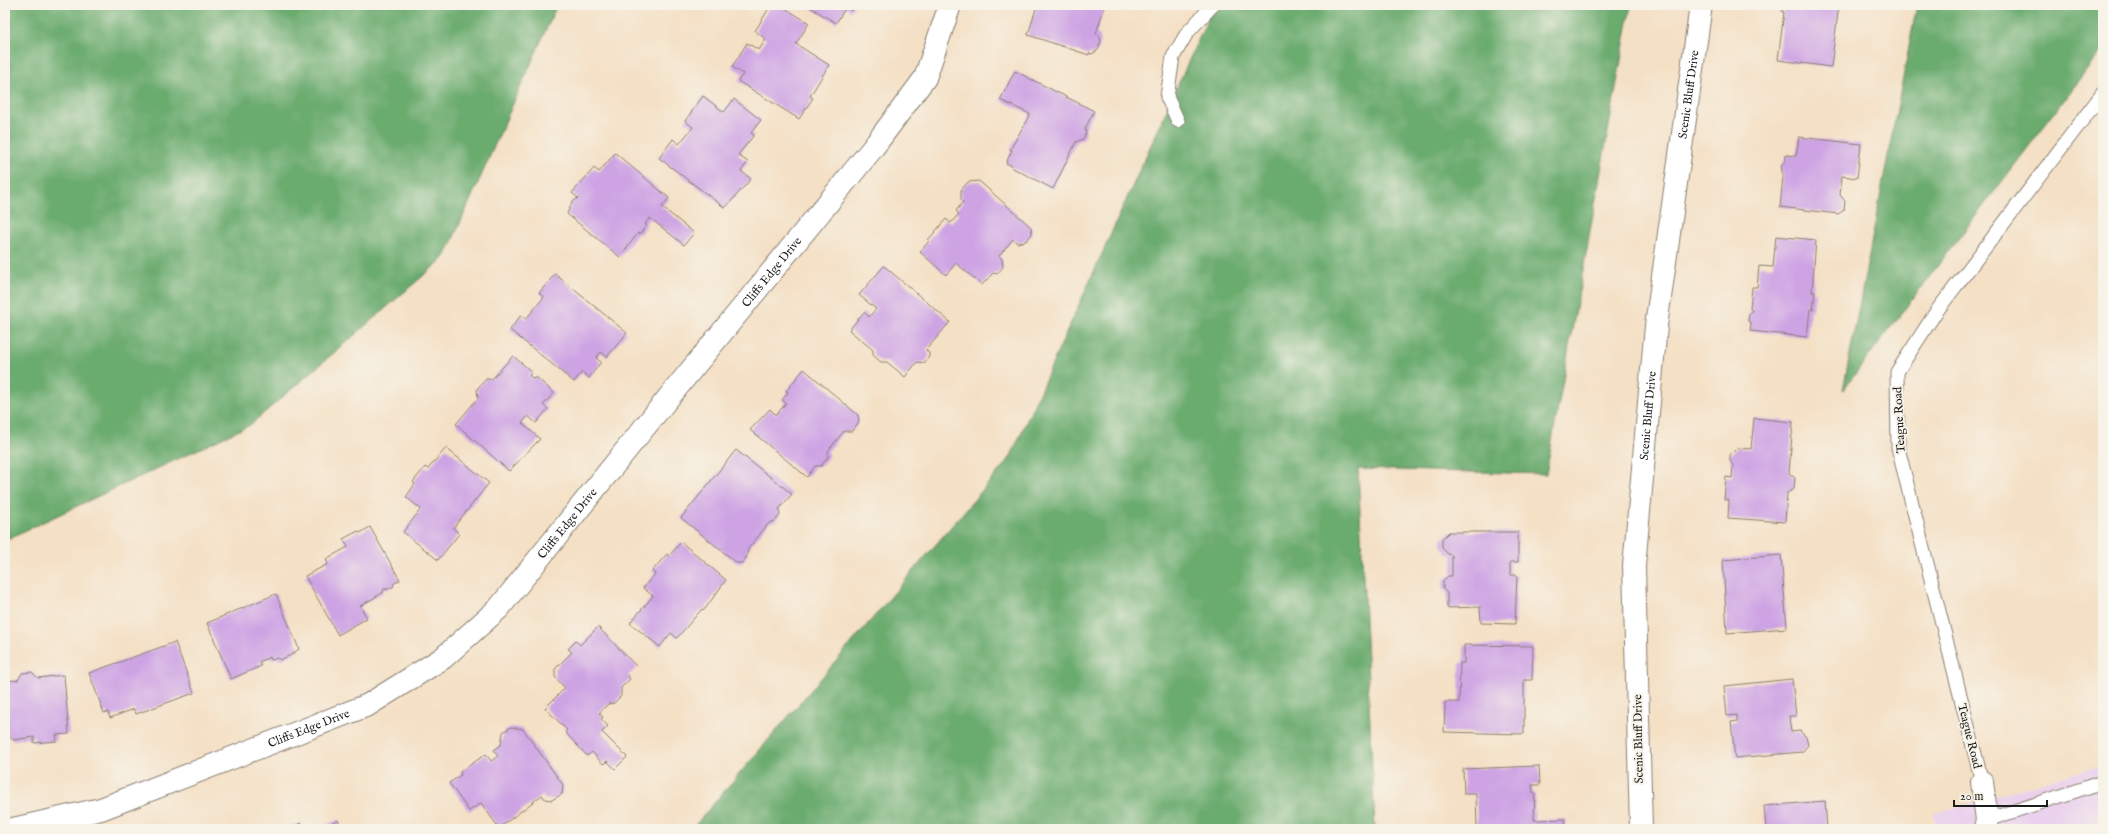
<svg xmlns="http://www.w3.org/2000/svg" width="2108" height="834" viewBox="0 0 2108 834" font-family="'IM FELL English',serif">
<rect width="100%" height="100%" fill="#f7f3e8"/>
<filter id="ink" filterUnits="userSpaceOnUse"><feTurbulence type="fractalNoise" baseFrequency=".025" numOctaves="2"/><feDisplacementMap in="SourceGraphic" scale="8" xChannelSelector="R" yChannelSelector="G"/><feConvolveMatrix kernelMatrix="1 2 1 2 8 2 1 2 1" color-interpolation-filters="sRGB"/></filter>
<filter id="wash" filterUnits="userSpaceOnUse"><feTurbulence type="fractalNoise" baseFrequency=".012" numOctaves="4" result="noise"/><feDisplacementMap in="SourceGraphic" scale="16" xChannelSelector="R" yChannelSelector="G"/><feGaussianBlur stdDeviation="0.9" result="paint"/><feColorMatrix in="noise" values="0 0 0 0 0 0 0 0 0 0 0 0 0 0 0 0 0 1.4 0 .05"/><feComposite in="paint" operator="in"/></filter>
<g filter="url(#wash)">
<rect width="100%" height="100%" fill="#f4e0c5"/>
<polygon fill="#ead1ed" points="2103,765 2103,829 1937,829 1933,814"/>
<g fill="#6aab6e" stroke="#436445">
<polygon points="5,5 557,5 445,257 250,425 5,540"/>
<polygon points="1214,5 1631,5 1546,474 1358,469 1375,829 692,829 1010,458"/>
<polygon points="1917,5 2103,5 2103,49 1843,390"/>
</g>
<g id="blocks">
<g fill="#cda3e4">
<polygon points="771,5 780,5 809,23 796,44 829,65 810,96 813,98 799,119 738,81 743,74 732,67 747,43 759,50 766,39 755,31"/>
<polygon points="806,5 855,5 851,11 846,7 836,23"/>
<polygon points="1037,5 1105,5 1096,34 1099,35 1101,41 1098,50 1092,54 1089,53 1089,55 1028,35"/>
<polygon points="1783,5 1839,5 1831,67 1778,60 1784,12 1782,12"/>
<polygon points="1015,71 1094,111 1085,129 1086,133 1083,139 1076,142 1053,189 1011,167 1012,166 1006,163 1012,150 1010,150 1030,114 1000,100"/>
<polygon points="703,96 724,112 734,99 761,120 751,133 754,135 738,155 748,162 741,171 751,179 725,208 659,158 673,139 679,144 693,127 685,121"/>
<polygon points="1799,137 1861,144 1857,178 1842,176 1840,195 1845,201 1844,210 1838,214 1780,207 1783,177 1781,165 1785,161 1786,155 1796,156"/>
<polygon points="615,153 669,198 662,207 694,233 684,245 650,218 645,224 647,225 640,234 638,233 620,257 567,214 572,202 578,198 572,193 594,168 599,172"/>
<polygon points="979,181 1031,227 1032,234 1026,241 1017,243 1013,239 999,256 1002,259 1003,267 997,274 993,273 982,285 956,263 946,275 920,252 929,241 928,240 946,219 951,223 959,214 956,211 963,202 961,200 961,190 968,182"/>
<polygon points="1776,236 1816,240 1812,292 1815,292 1813,310 1810,309 1807,337 1750,331 1751,323 1748,321 1749,313 1753,311 1750,309 1752,287 1757,287 1759,266 1773,267"/>
<polygon points="884,266 950,322 926,350 929,353 929,357 924,363 917,362 905,377 887,362 881,362 873,355 873,350 849,330 864,312 869,317 876,309 859,295"/>
<polygon points="555,274 627,333 607,357 601,352 596,358 601,362 589,378 582,372 574,382 510,330 521,315 526,319 544,297 539,293"/>
<polygon points="513,356 532,372 529,375 534,379 536,377 554,393 543,405 548,409 536,423 528,416 522,423 540,439 509,471 456,424 478,398 477,389 486,379 492,379"/>
<polygon points="804,369 858,415 859,422 852,431 844,431 828,451 828,457 821,466 815,466 807,477 750,430 770,409 776,415 786,403 782,400 788,392 786,391"/>
<polygon points="1754,418 1793,422 1789,473 1795,478 1794,489 1787,493 1785,522 1728,518 1729,500 1724,500 1726,477 1732,478 1733,465 1730,461 1730,455 1737,448 1751,449"/>
<polygon points="446,448 489,483 453,528 459,534 438,560 403,532 421,509 406,497 415,484 413,482 425,467 428,469"/>
<polygon points="736,450 792,494 779,509 780,515 775,521 769,523 748,549 747,556 742,563 737,563 681,518"/>
<polygon points="370,527 400,580 393,584 394,586 386,590 385,588 383,590 384,592 360,606 367,618 338,635 305,576 328,564 326,559 348,547 343,539 358,531 360,533"/>
<polygon points="1449,532 1518,532 1518,562 1510,562 1510,575 1517,575 1515,624 1481,623 1480,607 1447,608 1447,593 1443,589 1443,581 1448,576 1452,576 1452,555 1448,554 1442,548 1442,539"/>
<polygon points="681,542 726,580 705,609 701,610 677,638 671,633 660,647 630,623 653,596 643,588 655,574 652,571 667,554 669,556"/>
<polygon points="1781,555 1787,628 1727,633 1723,560"/>
<polygon points="276,594 299,649 291,655 280,660 277,658 271,660 270,657 259,662 261,666 231,679 207,623"/>
<polygon points="598,627 637,667 628,676 630,679 621,688 621,696 614,703 608,704 599,713 603,717 601,719 608,726 602,732 627,757 615,769 607,761 604,764 602,763 592,752 587,756 565,732 567,730 545,708 565,688 555,677 555,669 572,652 568,649 576,641 580,645"/>
<polygon points="175,642 194,693 136,714 134,709 110,718 108,712 104,713 89,673"/>
<polygon points="1464,645 1533,646 1532,680 1524,680 1524,734 1444,732 1445,702 1459,702 1460,663 1464,663"/>
<polygon points="32,672 38,678 64,675 69,734 56,735 57,741 34,743 34,737 13,740 8,735 5,735 5,681 18,680 22,673"/>
<polygon points="1792,679 1796,716 1789,716 1791,732 1800,731 1806,737 1808,745 1802,752 1735,758 1731,722 1737,721 1737,715 1727,716 1724,686"/>
<polygon points="511,727 523,729 563,785 562,794 552,800 545,799 542,795 499,828 481,803 469,811 449,783 461,775 460,772 486,754 491,761 498,756 494,750 501,745 503,732"/>
<polygon points="1539,766 1540,785 1532,785 1533,793 1535,793 1534,820 1565,819 1566,829 1477,829 1476,794 1464,794 1463,769"/>
<polygon points="1825,801 1827,829 1766,829 1764,806"/>
<polygon points="338,820 342,829 317,829"/>
<polygon points="301,823 304,829 287,829"/>
</g>
</g>
</g>
<g filter="url(#ink)">
<use href="#blocks" fill-opacity="0" stroke="#887e70" stroke-width="1"/>
<g fill="none" stroke-linecap="round" stroke-linejoin="round">
<g stroke="#887e70" stroke-width="15">
<g id="lane">
<polyline points="1178,121 1167,97 1173,57 1187,33 1213,5"/>
<polyline points="1982,782 1898,448 1897,372 1936,312 2103,93"/>
<polyline points="1987,820 2103,782"/>
</g>
</g>
<g stroke="#887e70" stroke-width="24">
<g id="street">
<polyline points="1982,782 1987,820 1985,829"/>
<path id="s1" d="M 13,829 L 101,809 L 368,705 L 443,658 L 499,608 L 656,413 L 872,149 L 925,78 L 950,5"/>
<path id="s2" d="M 1641,829 L 1634,566 L 1656,326 L 1701,5"/>
</g>
</g>
<use href="#lane" stroke="#fff" stroke-width="13"/>
<use href="#street" stroke="#fff" stroke-width="22"/>
</g>
</g>
<g text-anchor="middle" stroke-width="4" stroke-linejoin="round" paint-order="stroke">
<g font-size="12" fill="#1c1c1c" stroke="#f7f3e8">
<text dy="4" stroke="none"><textPath href="#s2" startOffset="738">Scenic Bluff Drive</textPath></text>
<text dy="4" stroke="none"><textPath href="#s1" startOffset="973">Cliffs Edge Drive</textPath></text>
<text dy="4" stroke="none"><textPath href="#s2" startOffset="414">Scenic Bluff Drive</textPath></text>
<text transform="translate(1899 420) rotate(-93)" y="4">Teague Road</text>
<text dy="4" stroke="none"><textPath href="#s1" startOffset="649">Cliffs Edge Drive</textPath></text>
<text dy="4" stroke="none"><textPath href="#s1" startOffset="313">Cliffs Edge Drive</textPath></text>
<text transform="translate(1970 736) rotate(76)" y="4">Teague Road</text>
<text transform="translate(1638 739) rotate(-91)" y="4">Scenic Bluff Drive</text>
</g>
</g>
<rect width="2108" height="834" fill="none" stroke="#f7f3e8" stroke-width="20"/>
<path d="M1954 800v6h93v-6" fill="none" stroke="#1c1c1c" stroke-width="2"/>
<text x="1960" y="800" font-size="12" fill="#1c1c1c" stroke="#f7f3e8" stroke-width="3" paint-order="stroke">20 m</text>
</svg>
